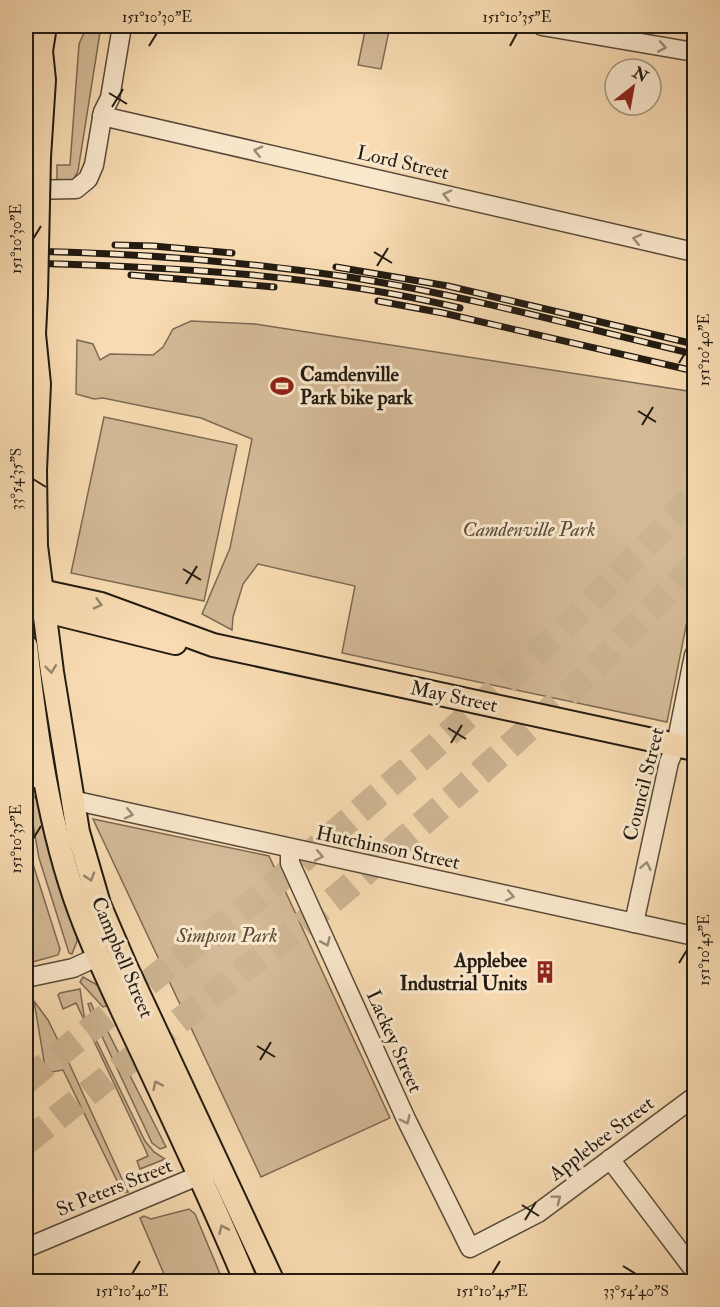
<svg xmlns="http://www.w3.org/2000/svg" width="720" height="1307" viewBox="0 0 720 1307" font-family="'IM FELL Double Pica',serif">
<rect width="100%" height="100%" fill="#f8dbb2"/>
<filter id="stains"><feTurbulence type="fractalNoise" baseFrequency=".00333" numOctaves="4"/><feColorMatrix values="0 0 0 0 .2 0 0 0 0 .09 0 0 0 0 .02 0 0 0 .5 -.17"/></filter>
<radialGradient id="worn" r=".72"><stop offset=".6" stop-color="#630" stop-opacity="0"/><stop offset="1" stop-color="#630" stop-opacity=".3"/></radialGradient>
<g fill="#d4ba97" stroke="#7c6a54" stroke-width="1.5">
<polygon points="87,26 101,26 78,171 73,180 57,183 57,165 70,165 79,44"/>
<polygon points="366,26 390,26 381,69 358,65"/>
<polygon points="191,321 255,324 694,392 694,586 667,722 342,653 355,586 258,564 243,584 233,617 232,630 202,614 230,548 252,439 201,418 103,398 94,399 76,394 77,340 93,344 100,360 110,354 153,355 163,347 173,329"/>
<polygon points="104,417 237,445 204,601 71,573"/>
<polygon points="33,795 38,801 77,932 77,941 72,954 69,953 39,858 28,796"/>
<polygon points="93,819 269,856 390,1118 261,1177"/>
<polygon points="26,822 32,861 60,949 58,955 29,963 26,945"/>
<polygon points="83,977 99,986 109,1005 103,1007 80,982"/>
<polygon points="80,989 84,1015 145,1141 154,1152 165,1159 140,1169 137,1161 148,1156 145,1149 76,1003 63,1009 58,995 60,993"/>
<polygon points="34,1001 48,1020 69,1063 128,1192 123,1193 63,1070 46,1073"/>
<polygon points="91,1003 96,1015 105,1026 166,1147 160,1149 152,1143 91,1013 88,1004"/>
<polygon points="166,1163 169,1168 167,1173 151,1180 145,1176 147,1172"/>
<polygon points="189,1209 195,1214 223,1281 167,1281 140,1218 144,1216 151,1219"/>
</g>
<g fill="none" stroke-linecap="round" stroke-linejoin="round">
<g stroke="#cdb592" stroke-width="26" stroke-dasharray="26 13" stroke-linecap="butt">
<polyline points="26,1081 190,949 264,893 434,747 570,623 647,545 694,494"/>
<polyline points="26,1142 338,896 462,789 586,677 694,565"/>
</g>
<g stroke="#584b39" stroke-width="21">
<g id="minor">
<polyline points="28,26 41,51"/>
<polyline points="542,26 694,52"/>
<polyline points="102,116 694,252"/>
<polyline points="26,190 76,189 88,179 94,165 103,112 110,98 122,26"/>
<polyline points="26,779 45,776"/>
<polyline points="72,800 694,936"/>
<polyline points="290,849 290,863 406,1119 470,1248 538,1213 694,1097"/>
<polyline points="634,923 669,762 676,745 694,655"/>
<polyline points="26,978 73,968 97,957"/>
<polyline points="610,1159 694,1270"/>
<polyline points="26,1248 212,1170"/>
</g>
</g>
<g stroke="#231b11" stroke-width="26">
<g id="major">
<polyline points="39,157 44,80 41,51 45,26"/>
<polyline points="36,294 34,334 39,384 35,470 36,546 52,672 78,832 99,904 126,967 273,1282"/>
<polyline points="27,588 101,604 213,645 694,749"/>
<polyline points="26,606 175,643"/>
<path d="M 26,646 C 36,734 49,828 80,912 C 98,961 121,1007 143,1054 C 178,1129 214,1205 246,1282"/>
</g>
</g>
<use href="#minor" stroke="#fae8cd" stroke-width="18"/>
<use href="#major" stroke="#f8dbb2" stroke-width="22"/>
<g stroke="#231b11" stroke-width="7">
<g id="rail">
<polyline points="115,245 153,246 232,253"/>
<path d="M 26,251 C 134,253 241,261 348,277 C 465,295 579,327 694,354"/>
<path d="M 26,263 C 171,267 318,274 460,308"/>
<polyline points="336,267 448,286 694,344"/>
<polyline points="131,275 274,287"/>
<polyline points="378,301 443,313 694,371"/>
</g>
</g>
<use href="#rail" stroke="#fae8cd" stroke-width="4.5" stroke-dasharray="14" stroke-linecap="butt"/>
<g stroke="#231b11" stroke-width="26" stroke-linecap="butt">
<polyline id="major-bridge" points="36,294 39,157"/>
</g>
<use href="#major-bridge" stroke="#f8dbb2" stroke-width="22"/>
</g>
<defs><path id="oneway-chevron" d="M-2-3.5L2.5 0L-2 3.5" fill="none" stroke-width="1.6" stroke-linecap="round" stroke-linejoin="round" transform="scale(1.5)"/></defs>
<g stroke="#998c78">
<use href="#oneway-chevron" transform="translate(662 47) rotate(10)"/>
<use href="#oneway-chevron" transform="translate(258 151) rotate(-167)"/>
<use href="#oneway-chevron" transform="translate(447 195) rotate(-167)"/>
<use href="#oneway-chevron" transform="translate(637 239) rotate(-167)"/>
<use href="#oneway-chevron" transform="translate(129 814) rotate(13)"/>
<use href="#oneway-chevron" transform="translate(319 856) rotate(12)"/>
<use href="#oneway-chevron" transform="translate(646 866) rotate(-78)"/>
<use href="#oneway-chevron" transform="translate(510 896) rotate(12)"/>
<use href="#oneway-chevron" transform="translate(326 942) rotate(66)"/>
<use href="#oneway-chevron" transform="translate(406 1120) rotate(64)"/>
<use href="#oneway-chevron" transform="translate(557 1199) rotate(-37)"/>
</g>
<g stroke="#98856a">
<use href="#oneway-chevron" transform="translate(98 604) rotate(15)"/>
<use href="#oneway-chevron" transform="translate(51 669) rotate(83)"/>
<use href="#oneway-chevron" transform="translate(90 877) rotate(72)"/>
<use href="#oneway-chevron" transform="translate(157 1085) rotate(-115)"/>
<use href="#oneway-chevron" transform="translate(223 1229) rotate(-114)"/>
</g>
<path fill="none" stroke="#231b11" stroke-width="2" d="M 149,46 L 157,33M 510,46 L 517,33M 109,93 L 127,104M 112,107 L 123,89M 33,239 L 41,226M 374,252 L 392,263M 377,266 L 388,248M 679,363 L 687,350M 638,411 L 656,422M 642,425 L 653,407M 33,479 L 46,487M 183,569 L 201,580M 186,584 L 197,566M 448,728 L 466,739M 451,743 L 462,725M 33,839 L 41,826M 679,963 L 687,950M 257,1046 L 275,1057M 260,1060 L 271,1042M 522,1205 L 539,1216M 525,1220 L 536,1202M 623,1266 L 636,1274M 132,1274 L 140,1261M 492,1274 L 500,1261"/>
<defs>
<g id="stadium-bare" transform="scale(1.8)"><path d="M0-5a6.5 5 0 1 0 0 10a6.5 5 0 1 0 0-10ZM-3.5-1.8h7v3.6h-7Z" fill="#8f2418" stroke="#fae8cd" stroke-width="2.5" paint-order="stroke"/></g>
<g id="building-bare" transform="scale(1.8)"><path d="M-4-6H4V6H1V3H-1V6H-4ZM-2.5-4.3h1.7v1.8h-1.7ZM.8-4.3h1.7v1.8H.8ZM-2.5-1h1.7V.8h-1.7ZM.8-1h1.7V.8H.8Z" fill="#8f2418" stroke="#fae8cd" stroke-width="2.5" paint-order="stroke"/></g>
</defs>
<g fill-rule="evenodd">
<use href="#stadium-bare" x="282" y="386"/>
<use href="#building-bare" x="545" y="972"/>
</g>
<g text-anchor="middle" stroke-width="6" stroke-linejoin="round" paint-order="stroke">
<g font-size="20" fill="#231b11" stroke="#fae8cd">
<text transform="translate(403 162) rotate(13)" y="7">Lord Street</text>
<text transform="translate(454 696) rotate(12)" y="7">May Street</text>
<text transform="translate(643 784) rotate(-76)" y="7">Council Street</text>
<text transform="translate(388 847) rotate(12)" y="7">Hutchinson Street</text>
<text transform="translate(123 957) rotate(67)" y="7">Campbell Street</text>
<text transform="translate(395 1041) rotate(66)" y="7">Lackey Street</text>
<text transform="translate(601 1138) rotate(-37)" y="7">Applebee Street</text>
<text transform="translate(114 1187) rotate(-22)" y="7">St Peters Street</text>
</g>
<g font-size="20" font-weight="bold" fill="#231b11" stroke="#fae8cd" text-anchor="start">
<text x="300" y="381">Camdenville<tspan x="300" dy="23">Park bike park</tspan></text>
<text x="527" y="967" text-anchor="end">Applebee<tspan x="527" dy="23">Industrial Units</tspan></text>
</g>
<g font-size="20" font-style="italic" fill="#584b39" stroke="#fae8cd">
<text x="529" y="536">Camdenville Park</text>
<text x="227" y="942">Simpson Park</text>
</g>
</g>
<rect width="720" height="1307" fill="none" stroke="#f8dbb2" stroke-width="66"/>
<g transform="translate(633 87) rotate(31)"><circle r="28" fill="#fae8cd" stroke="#a49682" stroke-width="1.5"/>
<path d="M0-4.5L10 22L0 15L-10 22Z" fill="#8f2418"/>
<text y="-9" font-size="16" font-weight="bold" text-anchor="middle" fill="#231b11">N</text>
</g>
<rect x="33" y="33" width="654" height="1241" fill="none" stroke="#231b11" stroke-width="2"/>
<g font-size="15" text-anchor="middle" fill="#231b11">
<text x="157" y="22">151°10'30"E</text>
<text x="517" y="22">151°10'35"E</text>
<text transform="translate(16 239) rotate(-90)" y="5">151°10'30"E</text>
<text transform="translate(704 350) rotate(-90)" y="5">151°10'40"E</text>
<text transform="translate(16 479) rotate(-90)" y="5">33°54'35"S</text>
<text transform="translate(16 839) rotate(-90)" y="5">151°10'35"E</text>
<text transform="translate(704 950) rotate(-90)" y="5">151°10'45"E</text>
<text x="132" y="1296">151°10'40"E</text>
<text x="492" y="1296">151°10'45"E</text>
<text x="636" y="1296">33°54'40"S</text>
</g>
<rect width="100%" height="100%" filter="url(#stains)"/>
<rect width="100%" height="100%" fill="url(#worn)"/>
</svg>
